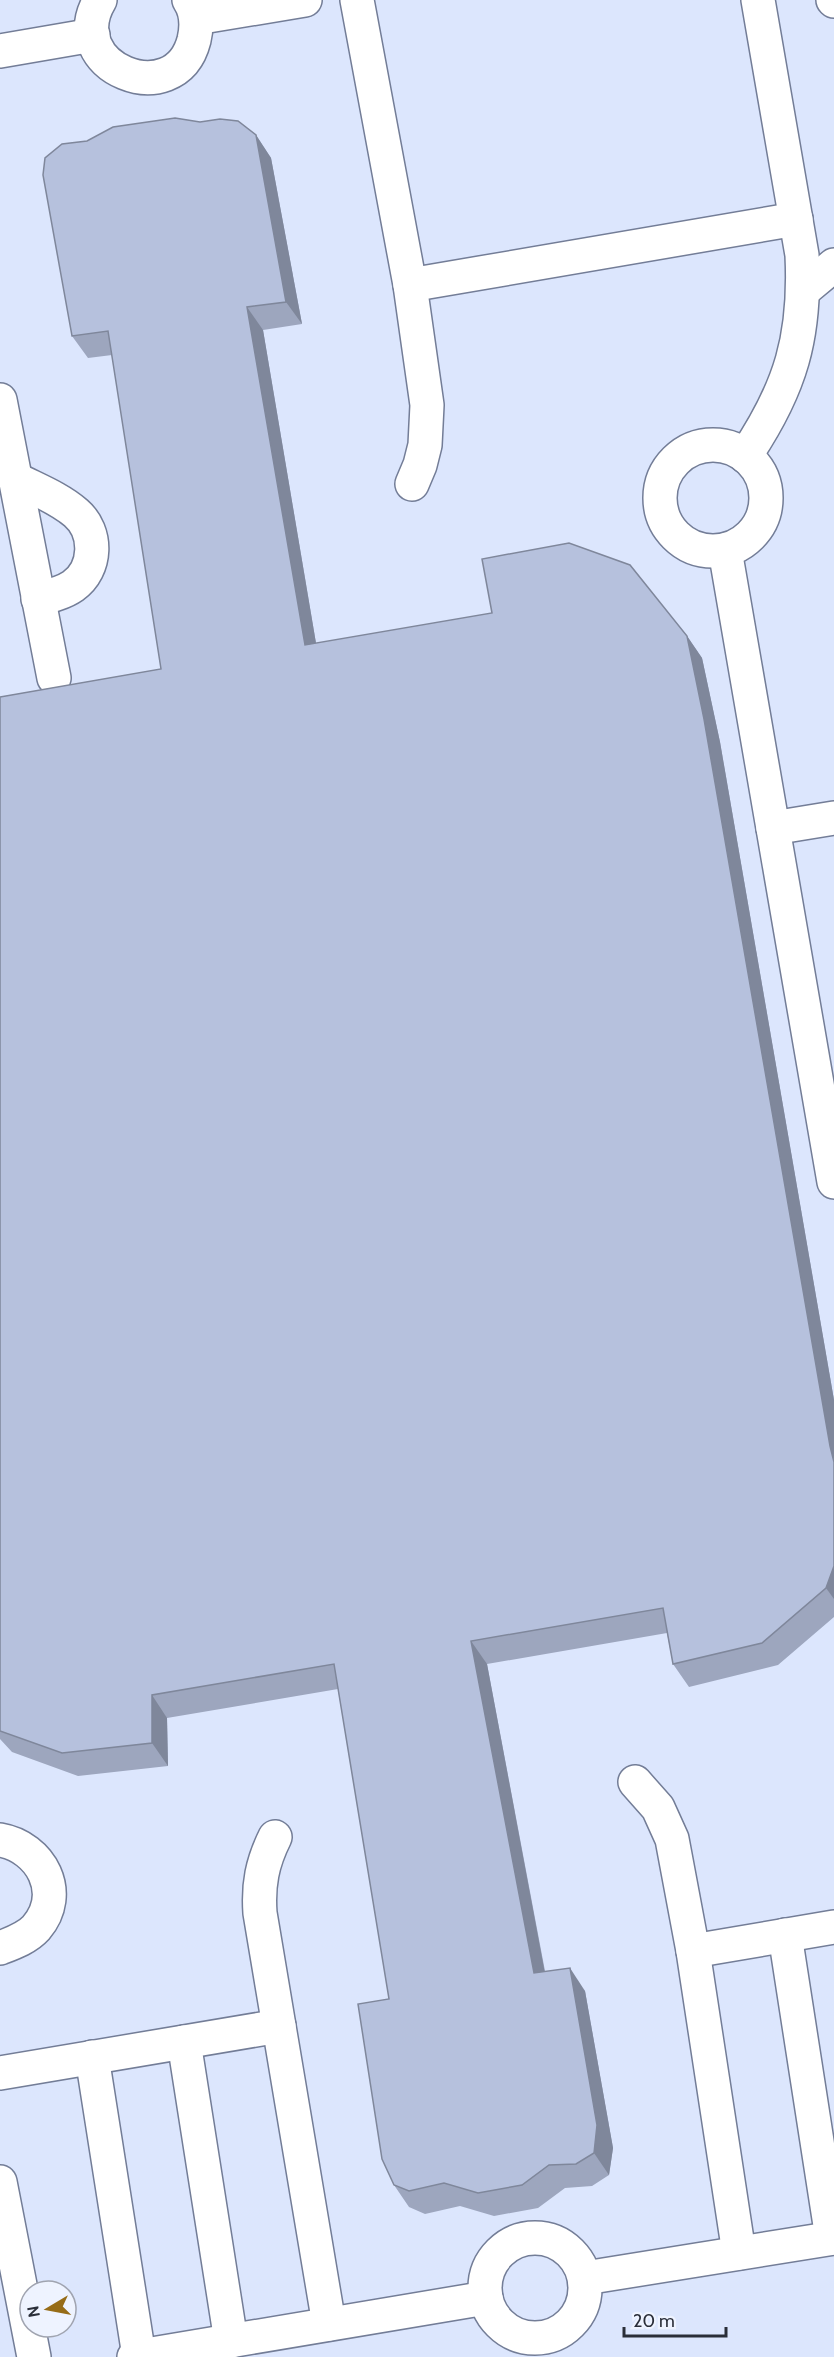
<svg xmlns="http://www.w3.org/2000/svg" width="834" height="2357" viewBox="0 0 834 2357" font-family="Cabin,sans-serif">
<rect width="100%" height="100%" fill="#dce6fd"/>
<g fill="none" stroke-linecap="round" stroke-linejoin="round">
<g stroke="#737d97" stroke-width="36">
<g id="minor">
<path d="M 100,0 C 60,67 175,114 194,40 C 197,27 197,12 189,0"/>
<polyline points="357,0 410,285 427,405 425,445 420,465 412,484"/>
<polyline points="833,0 834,1"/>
<polyline points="196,18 305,0"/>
<polyline points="0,51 93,35"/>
<polyline points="410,285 796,219"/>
<polyline points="804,290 834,265"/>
<polyline points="0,400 54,678"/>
<circle cx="713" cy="498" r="53"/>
<path d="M 745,456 C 791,388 806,336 802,255 L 758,0"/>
<path d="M 16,479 C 35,489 59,498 76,513 C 98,532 97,569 73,586 C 63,593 50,596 38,599"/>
<polyline points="725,550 834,1182"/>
<polyline points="773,828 834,818"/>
<polyline points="635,1782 658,1808 672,1839 693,1951 739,2253"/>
<path d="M 275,1837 C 262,1863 258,1885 260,1913 L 329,2324"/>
<path d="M 0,1840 C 41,1847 66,1893 36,1928 C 27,1938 13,1943 0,1948"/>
<polyline points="785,1935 832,2238"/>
<polyline points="693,1951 834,1927"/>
<polyline points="184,2042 231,2341"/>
<polyline points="92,2057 139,2356"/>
<polyline points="0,2073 279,2026"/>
<polyline points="0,2182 34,2357"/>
<circle cx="535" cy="2288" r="50"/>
<polyline points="585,2278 834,2238"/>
<polyline points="134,2357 486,2298"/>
</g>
</g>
<use href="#minor" stroke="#fff" stroke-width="33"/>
</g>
<polygon fill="#9da6be" points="200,122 256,135 271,158 302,324 263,330 316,643 687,636 702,658 720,742 834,1400 834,1617 778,1665 689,1687 673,1664 667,1633 487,1664 545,1971 585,1991 613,2148 609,2175 592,2186 565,2188 538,2208 494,2216 460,2206 425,2214 409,2207 394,2185 389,1999 338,1689 167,1718 168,1766 78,1776 12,1752 0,1739 0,697 161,669 112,355 88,358 72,336 87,141"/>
<g fill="#7f879b">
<polygon points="256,135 271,158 302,324 286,302"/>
<polygon points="247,307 263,330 320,667 305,645"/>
<polygon points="687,636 702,658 720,742 834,1400 834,1462 830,1446"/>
<polygon points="834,1566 834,1599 826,1588"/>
<polygon points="471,1641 487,1664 549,1995 534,1973"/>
<polygon points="152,1695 167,1718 168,1766 152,1743"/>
<polygon points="570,1968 585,1991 613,2148 609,2175 594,2153"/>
</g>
<polygon fill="#b6c1dd" stroke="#7f879b" stroke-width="1.5" points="175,118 200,122 220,119 238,121 256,135 286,302 247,307 305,645 492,613 482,559 569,543 630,565 687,636 704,719 830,1446 834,1462 834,1566 826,1588 762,1643 673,1664 663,1608 471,1641 534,1973 570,1968 597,2125 594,2153 576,2164 549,2165 522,2185 478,2193 444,2183 409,2191 394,2185 382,2159 358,2004 389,1999 334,1664 152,1695 152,1743 62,1753 0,1731 0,697 161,669 108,331 72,336 43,175 45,158 62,144 87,141 113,127"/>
<g transform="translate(48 2309) rotate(260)"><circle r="28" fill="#eef3ff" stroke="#a0a4b0" stroke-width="1.5"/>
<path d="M0-4.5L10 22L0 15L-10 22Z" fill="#966c18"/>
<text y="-9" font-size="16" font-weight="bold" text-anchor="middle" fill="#2a2e39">N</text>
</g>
<path d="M624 2327v9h102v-9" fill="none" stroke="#2a2e39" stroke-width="3"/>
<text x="633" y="2327" font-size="18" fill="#2a2e39" stroke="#eef3ff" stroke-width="4.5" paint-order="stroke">20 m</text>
</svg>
